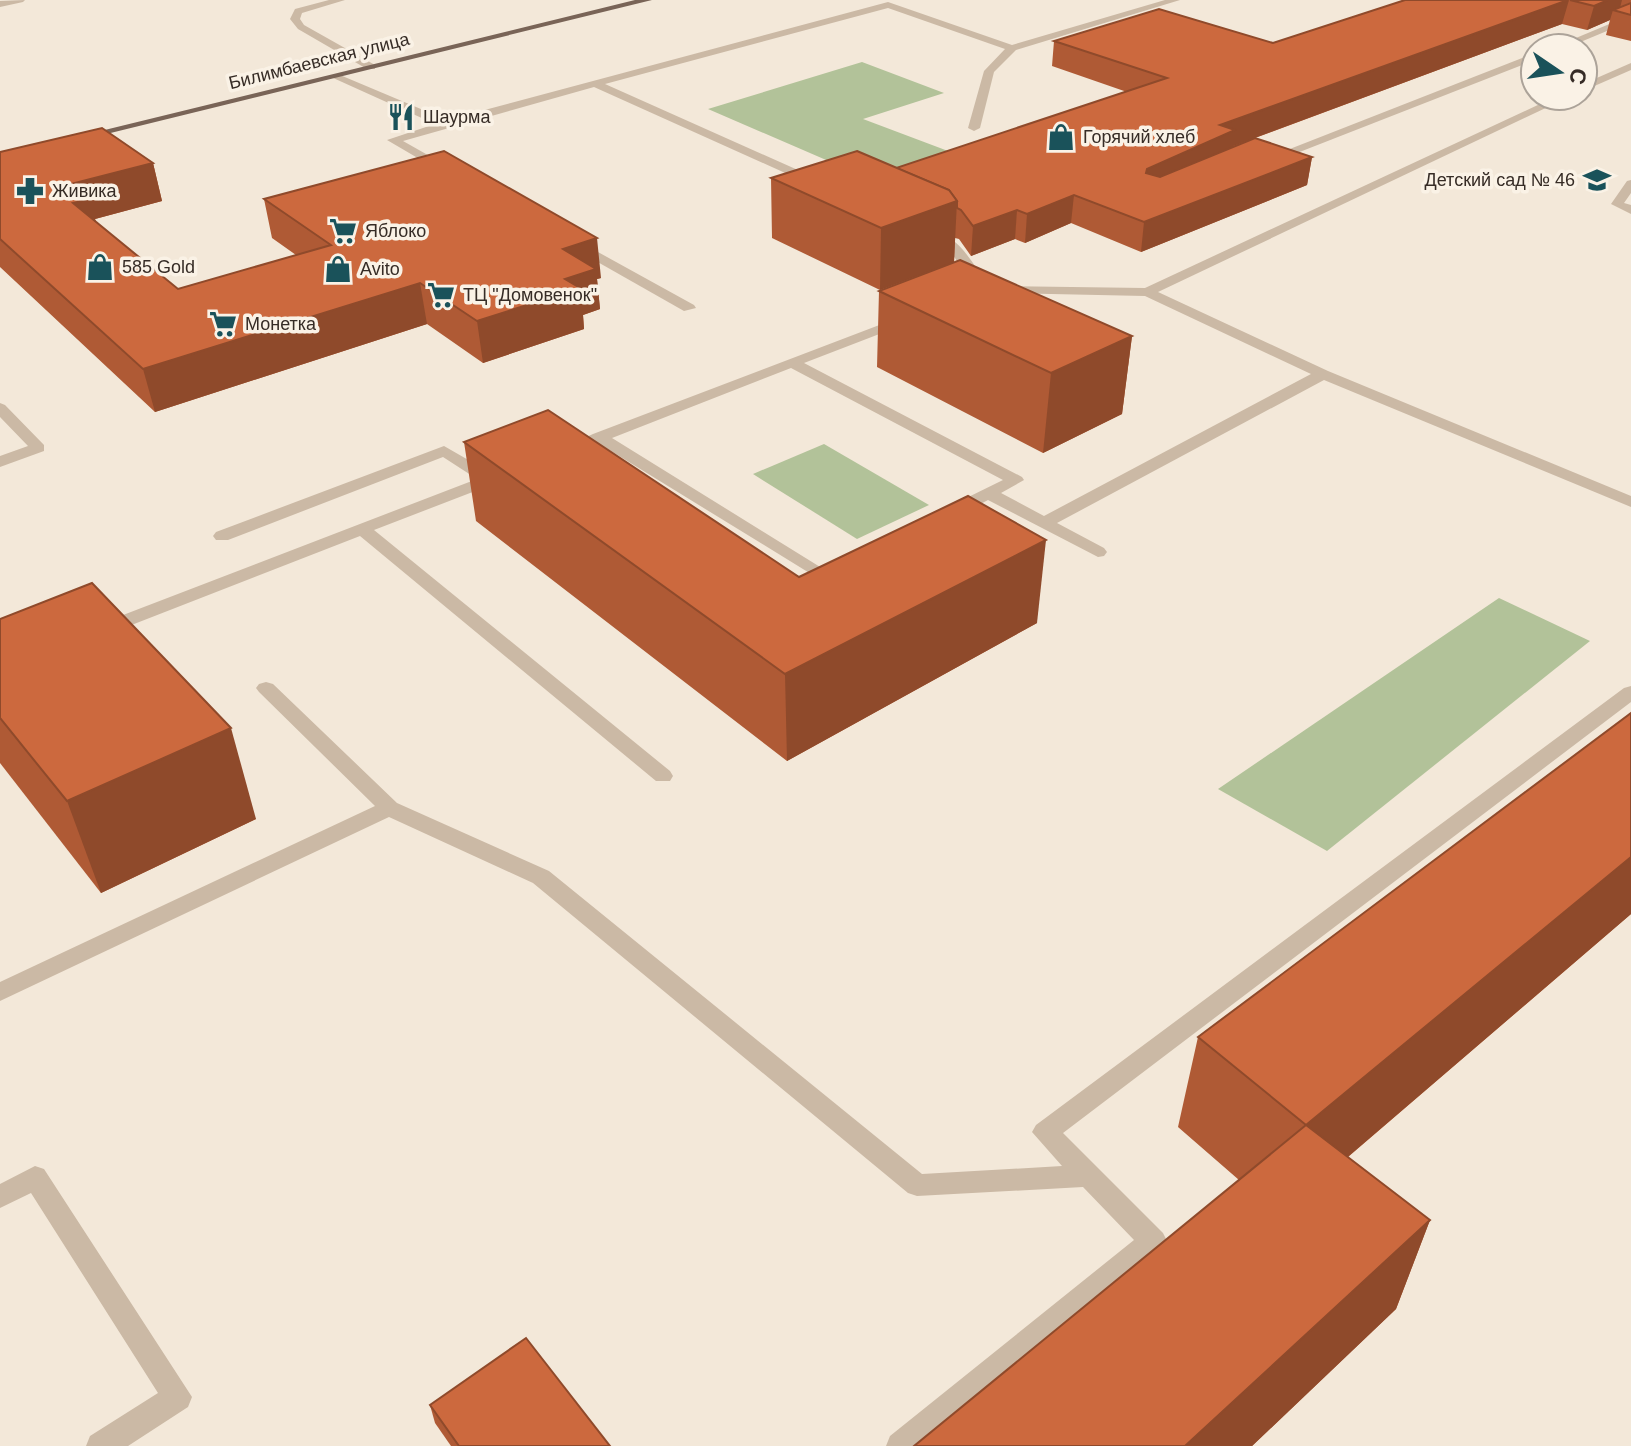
<svg xmlns="http://www.w3.org/2000/svg" width="1631" height="1446" viewBox="0 0 1631 1446" font-family="Helvetica,sans-serif">
<rect width="100%" height="100%" fill="#f3e8d9"/>
<g fill="#b2c299">
<polygon points="862,62 944,93 863,119 956,154 877,182 708,109"/>
<polygon points="824,444 929,505 857,539 753,474"/>
<polygon points="1499,598 1590,641 1327,851 1218,789"/>
</g>
<g fill="none" stroke-linecap="round" stroke-linejoin="round">
<g fill="#cbb9a5" fill-rule="evenodd">
<polygon points="25,0 23,2 0,7 0,1"/>
<polygon points="329,0 345,0 302,13 300,19 304,25 375,65 375,69 367,69 298,29 290,19 295,9"/>
<polygon points="1165,0 1180,0 1016,50 994,72 980,128 974,131 968,128 984,71 1005,49 888,8 605,84 818,179 820,182 814,186 594,87 403,141 449,167 449,173 445,174 387,140 435,124 331,77 340,75 447,120 888,2 1012,45"/>
<polygon points="1631,15 1631,21 1566,48 1552,48"/>
<polygon points="1535,53 1535,60 1274,162 1264,159"/>
<polygon points="1631,63 1631,70 1583,91 1583,84"/>
<polygon points="1557,96 1571,96 1158,292 1328,371 1631,496 1631,507 1324,380 1057,523 1104,548 1107,552 1104,556 1098,557 988,500 958,516 946,516 944,512 946,508 1003,480 791,368 612,438 825,570 840,568 843,572 824,582 598,443 567,455 559,450 593,434 903,316 908,317 908,323 804,363 1022,477 1024,480 1001,493 1044,516 1311,374 1145,296 1001,293 996,292 996,286 1145,288"/>
<polygon points="1631,180 1631,193 1624,203 1631,205 1631,214 1611,204 1627,181"/>
<path d="M 926,232 C 956,229 972,263 987,284 L 985,287 L 975,287 L 948,248 L 926,238 Z"/>
<polygon points="578,241 694,305 696,308 684,311 573,248 573,242"/>
<polygon points="0,403 5,405 44,445 44,451 0,467 0,456 28,446 0,417"/>
<polygon points="444,446 491,473 502,474 504,477 496,483 374,530 670,771 673,776 670,781 656,781 360,536 111,633 97,633 95,629 97,625 477,479 443,457 228,540 216,540 213,536 216,532"/>
<polygon points="266,682 273,684 397,803 549,871 922,1174 1062,1166 1032,1132 1036,1125 1624,688 1631,686 1631,702 1063,1133 1163,1233 1167,1241 1163,1249 924,1446 886,1446 890,1436 1134,1240 1083,1187 917,1196 908,1193 533,883 389,817 0,1001 0,982 375,806 259,692 256,688 259,684"/>
<polygon points="35,1166 44,1169 192,1397 188,1407 128,1446 86,1446 90,1436 158,1393 31,1193 0,1208 0,1184"/>
</g>
<polygon fill="#796457" fill-rule="evenodd" points="635,0 652,0 82,140 76,137"/>
</g>
<g fill="#af5a35">
<polygon points="1405,0 1631,0 1631,41 1606,35 1610,20 1587,30 1562,24 1255,138 1312,157 1307,185 1141,252 1071,223 1025,243 1015,239 971,256 959,239 955,238 954,262 1132,336 1122,414 1043,453 877,367 879,291 947,265 880,290 772,238 771,178 896,168 1127,92 1052,66 1054,41 1273,43"/>
<polygon points="0,152 153,163 162,201 95,219 96,222 178,289 296,255 272,238 264,199 601,278 597,279 600,309 583,315 584,329 483,363 427,324 155,412 0,267"/>
<polygon points="464,442 799,577 1037,623 787,761 476,521"/>
<polygon points="0,619 256,819 101,893 0,763"/>
<polygon points="1631,713 1631,914 1348,1157 1430,1220 1396,1309 1252,1446 914,1446 1239,1180 1178,1127 1198,1037"/>
<polygon points="430,1405 610,1446 451,1446 435,1423"/>
</g>
<g fill="#8f4a2b">
<polygon points="1569,0 1562,24 1233,146 1231,158 1142,201 1147,169 1220,125"/>
<polygon points="1608,0 1622,0 1619,12 1613,10 1610,20 1587,30 1594,6"/>
<polygon points="1312,157 1307,185 1141,252 1144,222"/>
<polygon points="153,163 162,201 95,219 100,237 73,203 71,184"/>
<polygon points="1074,195 1071,223 1025,243 1027,214"/>
<polygon points="957,201 954,262 880,290 881,228"/>
<polygon points="1017,210 1015,239 971,256 973,226"/>
<polygon points="597,238 601,278 597,279 600,309 583,315 584,329 483,363 477,321 563,249"/>
<polygon points="420,283 427,324 155,412 143,369"/>
<polygon points="1132,336 1122,414 1043,453 1051,373"/>
<polygon points="1046,540 1037,623 787,761 785,674"/>
<polygon points="231,728 256,819 101,893 67,801"/>
<polygon points="1631,857 1631,914 1280,1215 1306,1125"/>
<polygon points="1430,1220 1396,1309 1252,1446 1185,1446"/>
</g>
<g fill="#cc693e" stroke="#8f4a2b" stroke-width="2">
<polygon points="1405,0 1568,0 1220,125 1235,130 1147,169 1146,173 1160,177 1255,138 1312,157 1144,222 1074,195 1027,214 1017,210 973,226 961,210 957,208 957,201 949,190 896,168 1167,78 1054,41 1159,9 1273,43"/>
<polygon points="1570,0 1608,0 1594,6"/>
<polygon points="1631,3 1631,15 1613,10"/>
<polygon points="102,128 153,163 71,184 90,199 73,203 178,289 331,245 264,199 444,151 597,238 563,249 596,269 565,279 580,288 477,321 420,283 143,369 0,239 0,152"/>
<polygon points="857,151 949,190 957,201 881,228 771,178"/>
<polygon points="960,260 1132,336 1051,373 879,291"/>
<polygon points="548,410 799,577 968,496 1046,540 785,674 464,442"/>
<polygon points="92,583 231,728 67,801 0,718 0,619"/>
<polygon points="1631,713 1631,857 1306,1125 1198,1037"/>
<polygon points="1306,1125 1430,1220 1185,1446 914,1446"/>
<polygon points="526,1338 610,1446 459,1446 430,1405"/>
</g>
<defs>
<g id="restaurant-bare" transform="scale(2.16)"><path d="M-5-6h1v4h1v-4h1v4h1v-4h1v5L-1.5 .5V6h-2V.5L-5-1ZM5-6V6H3V1.5H1.5Q1.5-4 5-6Z" fill="#1a525a" stroke="#faf2e6" stroke-width="2.5" paint-order="stroke"/></g>
<g id="shop-bare" transform="scale(2.16)"><path d="M-5-2.5h2.3a2.7 3.5 0 0 1 5.4 0H5L5.5 6h-11ZM-1.5-2.5h3a1.5 2.3 0 0 0-3 0Z" fill="#1a525a" stroke="#faf2e6" stroke-width="2.5" paint-order="stroke"/></g>
<g id="school-bare" transform="scale(2.16)"><path d="M0-5L7-2L0 1L-7-2ZM-4 1L0 2.5L4 1V4Q0 6-4 4Z" fill="#1a525a" stroke="#faf2e6" stroke-width="2.5" paint-order="stroke"/></g>
<g id="pharmacy-bare" transform="scale(2.16)"><path d="M-2-6h4v4h4v4h-4v4h-4v-4h-4v-4h4Z" fill="#1a525a" stroke="#faf2e6" stroke-width="2.5" paint-order="stroke"/></g>
<g id="supermarket-bare" transform="scale(2.16)"><path d="M-6-5.5h2.5l.6 2H6L4.5 2H-2.5L-4.4-4H-6ZM-1.5 3.2a1.3 1.3 0 1 0 .1 0ZM3 3.2a1.3 1.3 0 1 0 .1 0Z" fill="#1a525a" stroke="#faf2e6" stroke-width="2.5" paint-order="stroke"/></g>
</defs>
<g fill-rule="evenodd">
<use href="#restaurant-bare" x="401" y="117"/>
<use href="#shop-bare" x="1061" y="137"/>
<use href="#school-bare" x="1597" y="180"/>
<use href="#pharmacy-bare" x="30" y="191"/>
<use href="#supermarket-bare" x="343" y="231"/>
<use href="#shop-bare" x="100" y="267"/>
<use href="#shop-bare" x="338" y="269"/>
<use href="#supermarket-bare" x="441" y="295"/>
<use href="#supermarket-bare" x="223" y="324"/>
</g>
<g text-anchor="middle" stroke-width="7" stroke-linejoin="round" paint-order="stroke">
<g font-size="18" fill="#362c26" stroke="#faf2e6">
<text transform="translate(319 61) rotate(-14)" y="6">Билимбаевская улица</text>
</g>
<g font-size="18" fill="#362c26" stroke="#faf2e6" text-anchor="start">
<text x="423" y="123">Шаурма</text>
<text x="1083" y="143">Горячий хлеб</text>
<text x="1575" y="186" text-anchor="end">Детский сад № 46</text>
<text x="52" y="197">Живика</text>
<text x="365" y="237">Яблоко</text>
<text x="122" y="273">585 Gold</text>
<text x="360" y="275">Avito</text>
<text x="463" y="301">ТЦ "Домовенок"</text>
<text x="245" y="330">Монетка</text>
</g>
</g>
<g transform="translate(1559 72) rotate(103)"><circle r="38" fill="#faf2e6" stroke="#aca399" stroke-width="2"/>
<path d="M0-6L14 30L0 20L-14 30Z" fill="#1a525a"/>
<text y="-12" font-size="22" font-weight="bold" text-anchor="middle" fill="#362c26">С</text>
</g>
</svg>
